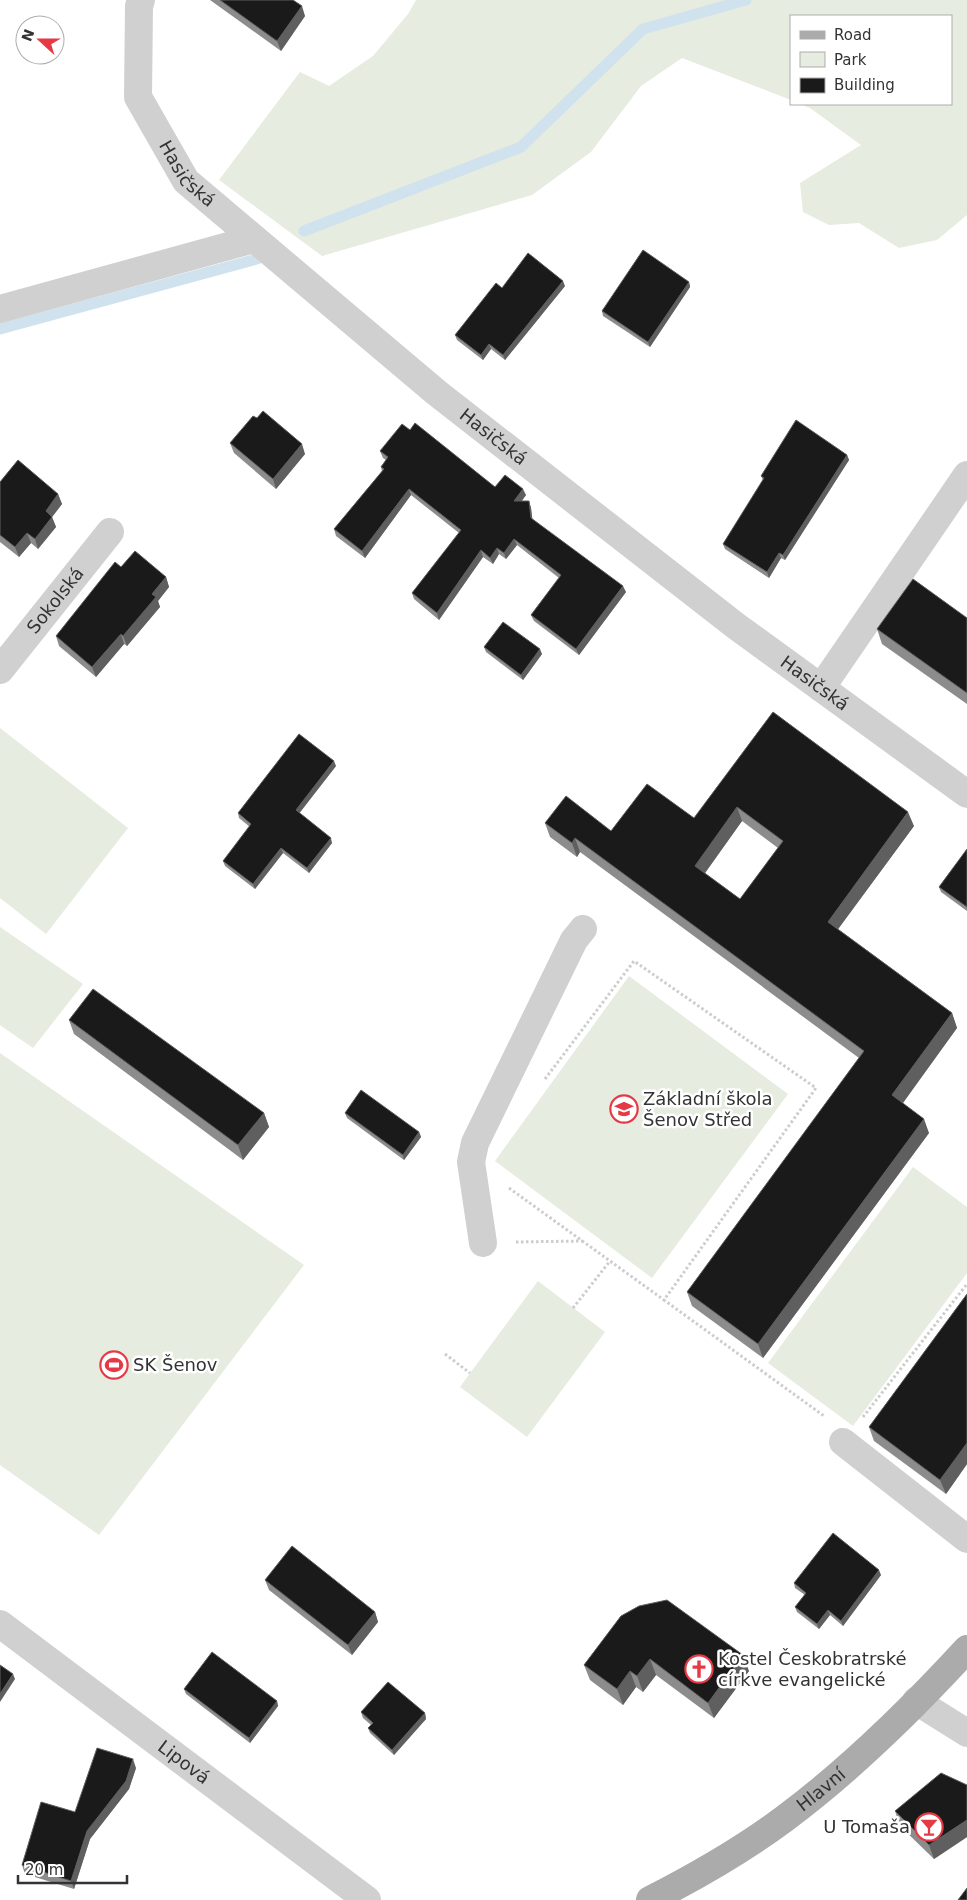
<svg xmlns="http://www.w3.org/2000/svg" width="967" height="1900" viewBox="0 0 967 1900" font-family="'DejaVu Sans',sans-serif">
<rect width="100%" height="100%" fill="#fff"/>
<g fill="#e6ecdf">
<polygon points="416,0 967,0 967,215 937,240 899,248 859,223 829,225 803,212 800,183 861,145 810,108 800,104 951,104 951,16 791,16 791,100 682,58 641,86 591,152 532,195 322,256 219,180 300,72 329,86 373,56 408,14"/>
<polygon points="0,728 128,828 46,934 0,898"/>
<polygon points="0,927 83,984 33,1048 0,1025"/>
<polygon points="629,976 788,1094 652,1278 495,1161"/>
<polygon points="0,1053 304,1265 99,1535 0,1465"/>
<polygon points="913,1167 967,1207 967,1273 853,1426 768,1363"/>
<polygon points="538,1281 605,1332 527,1437 460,1387"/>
</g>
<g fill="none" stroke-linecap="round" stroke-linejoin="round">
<g stroke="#cfe2ee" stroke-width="11">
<polyline points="304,231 521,147 643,29 746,0"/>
<polyline points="0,329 257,259"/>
</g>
<g stroke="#cdcdcd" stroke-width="3" stroke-dasharray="2.5 2.5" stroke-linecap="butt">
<polyline points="545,1079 634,961 816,1088 664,1300 824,1416"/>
<polyline points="509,1188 664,1300"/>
<polyline points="516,1242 582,1241"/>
<polyline points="573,1308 610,1261"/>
<polyline points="445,1354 470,1373"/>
<polyline points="863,1417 967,1284"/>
</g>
<g stroke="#d0d0d0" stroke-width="28">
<path id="s1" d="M 141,0 L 139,6 L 138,97 L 186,181 L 437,393 L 736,626 L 967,794"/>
<polyline points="0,309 254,239"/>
<path id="s2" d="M 0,670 L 110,532"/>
<polyline points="821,688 967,475"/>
<polyline points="483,1243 471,1162 475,1143 574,940 583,929"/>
<polyline points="843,1442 967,1539"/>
<path id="s3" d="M 0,1624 L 367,1900"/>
<polyline points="916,1701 967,1733"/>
</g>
<path stroke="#ababab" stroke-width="28" id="s4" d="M 650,1900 C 697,1876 741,1851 784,1819 C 850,1770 911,1710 967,1649"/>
</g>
<g fill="#8c8c8c" fill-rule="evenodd">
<polygon points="210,0 293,0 305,16 281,51"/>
<polygon points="689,282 690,287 650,347 603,316 602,311"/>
<polygon points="565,286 505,360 491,349 483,360 457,340 455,335 502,288"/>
<polygon points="410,430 495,487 526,495 521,501 529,501 531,508 532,519 626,592 579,655 534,621 531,615 559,578 517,545 506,559 499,554 493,564 483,557 439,620 414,599 412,593 459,533 411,495 365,558 336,536 334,529 382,471 381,467 386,460 383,458 380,451"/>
<polygon points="230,443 305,454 276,489 234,453"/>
<polygon points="847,455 849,460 785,560 781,558 769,578 725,549 723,544 763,480 761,476"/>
<polygon points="0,482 58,494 62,504 52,517 56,527 38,549 31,543 19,557 0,542"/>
<polygon points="121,567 166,577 169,587 158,601 160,607 127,646 124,644 96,677 59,646 56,636"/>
<polygon points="967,618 967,704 882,644 877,629"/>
<polygon points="484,647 542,654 523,680 486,652"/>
<path d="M 773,712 L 914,826 L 838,929 L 952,1013 L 957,1028 L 902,1103 L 929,1133 L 763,1358 L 692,1306 L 687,1292 L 859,1058 L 580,852 L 577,857 L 550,837 L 545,823 L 611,831 L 694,818 ZM 742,821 L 778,848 L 740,899 L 705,873 Z"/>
<polygon points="336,766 299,813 332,843 309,873 283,853 255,889 225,866 223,861 250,827 239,818 238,813"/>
<polygon points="967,849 967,911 941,892 939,887"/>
<polygon points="69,1020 264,1113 269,1127 243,1160 74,1034"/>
<polygon points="345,1113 419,1132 421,1137 404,1160 347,1118"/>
<polygon points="967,1294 967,1464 946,1494 874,1441 869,1427"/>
<polygon points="881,1575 843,1626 830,1615 819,1629 797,1612 795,1607 805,1595 795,1588 794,1583"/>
<polygon points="265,1580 375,1612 378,1622 352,1655 269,1590"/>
<polygon points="621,1616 749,1671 714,1718 656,1675 643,1692 636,1687 623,1705 590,1680 584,1665"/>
<polygon points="184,1689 277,1701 278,1706 250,1743 186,1694"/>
<polygon points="361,1712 425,1713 426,1719 394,1755 370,1733 368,1728 371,1725 363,1718"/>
<polygon points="136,1768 129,1789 90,1839 74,1889 25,1874 22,1865 75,1812"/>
<polygon points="967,1785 967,1837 934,1859 900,1826 895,1811"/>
</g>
<g fill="#5f5f5f">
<polygon points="302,6 305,16 281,51 277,41"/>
<polygon points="563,281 565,286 505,360 503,355"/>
<polygon points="689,282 690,287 650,347 648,342"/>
<polygon points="489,344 491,349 483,360 481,355"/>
<polygon points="302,444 305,454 276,489 273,479"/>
<polygon points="847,455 849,460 785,560 783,555"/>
<polygon points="409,489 411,495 365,558 362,551"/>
<polygon points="523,489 526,495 517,508 514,501"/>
<polygon points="58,494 62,504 49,521 46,511"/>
<polygon points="529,501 531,508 533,524 531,518"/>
<polygon points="52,517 56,527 38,549 35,539"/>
<polygon points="27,533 31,543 19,557 15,547"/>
<polygon points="514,539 517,545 506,559 504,553"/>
<polygon points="497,548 499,554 493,564 490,558"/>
<polygon points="481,550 483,557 439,620 437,613"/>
<polygon points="779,553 781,558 769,578 767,572"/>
<polygon points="166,577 169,587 158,601 160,607 127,646 123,636 152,594"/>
<polygon points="623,586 626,592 579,655 576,649"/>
<polygon points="121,634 124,644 96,677 92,667"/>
<polygon points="540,649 542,654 523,680 521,675"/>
<polygon points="334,761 336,766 298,815 296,810"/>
<polygon points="737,807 742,821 700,880 695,866"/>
<polygon points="908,812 914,826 833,936 828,922"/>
<polygon points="331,838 332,843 309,873 307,868"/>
<polygon points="575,838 580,852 577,857 572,843"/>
<polygon points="281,848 283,853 255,889 253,884"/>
<polygon points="952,1013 957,1028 898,1110 892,1095"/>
<polygon points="264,1113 269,1127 243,1160 238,1145"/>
<polygon points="924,1119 929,1133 763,1358 758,1344"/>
<polygon points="419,1132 421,1137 404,1160 403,1155"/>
<polygon points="967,1443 967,1464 946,1494 940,1480"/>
<polygon points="879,1570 881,1575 843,1626 841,1621"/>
<polygon points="828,1610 830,1615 819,1629 817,1624"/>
<polygon points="375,1612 378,1622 352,1655 348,1645"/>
<polygon points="743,1655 749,1671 714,1718 708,1703"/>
<polygon points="650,1659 656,1675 643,1692 637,1676"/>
<polygon points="630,1671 636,1687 623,1705 617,1689"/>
<polygon points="13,1674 15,1679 0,1702 0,1694"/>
<polygon points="277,1701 278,1706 250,1743 249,1738"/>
<polygon points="425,1713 426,1719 394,1755 392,1750"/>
<polygon points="133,1759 136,1768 129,1789 90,1839 74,1889 71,1881 87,1831"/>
<polygon points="967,1820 967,1837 934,1859 929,1845"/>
</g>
<g fill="#1a1a1a" stroke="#5f5f5f" fill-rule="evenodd">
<polygon points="220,0 293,0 302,6 277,41"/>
<polygon points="643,250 689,282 648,342 602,311"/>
<polygon points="528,253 563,281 503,355 489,344 481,355 455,335 496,283 502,288"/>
<polygon points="263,411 302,444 273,479 230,443 253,416 257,418"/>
<polygon points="796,420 847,455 783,555 779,553 767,572 723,544 764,478 761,476"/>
<polygon points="415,423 495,487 505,475 523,489 514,501 529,501 531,518 623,586 576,649 531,615 561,575 514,539 504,553 497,548 490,558 481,550 437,613 412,593 461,530 409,489 362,551 334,529 384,469 381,467 388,457 380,451 402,424 410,430"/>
<polygon points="18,460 58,494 46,511 52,517 35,539 27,533 15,547 0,535 0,482"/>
<polygon points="135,551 166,577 152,594 156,597 123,636 121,634 92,667 56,636 115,562 121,567"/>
<polygon points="913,579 967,618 967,693 877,629"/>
<polygon points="503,622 540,649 521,675 484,647"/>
<path d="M 773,712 L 908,812 L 828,922 L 952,1013 L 892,1095 L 924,1119 L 758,1344 L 687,1292 L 864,1051 L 575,838 L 572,843 L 545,823 L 566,796 L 611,831 L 647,784 L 694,818 ZM 737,807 L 783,841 L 740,899 L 695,866 Z"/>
<polygon points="299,734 334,761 296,810 331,838 307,868 281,848 253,884 223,861 251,824 238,813"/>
<polygon points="967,849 967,907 939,887"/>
<polygon points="93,989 264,1113 238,1145 69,1020"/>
<polygon points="361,1090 419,1132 403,1155 345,1113"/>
<polygon points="967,1294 967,1443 940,1480 869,1427"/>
<polygon points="833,1533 879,1570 841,1621 828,1610 817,1624 795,1607 806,1593 794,1583"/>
<polygon points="292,1546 375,1612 348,1645 265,1580"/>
<polygon points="667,1600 743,1655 708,1703 650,1659 637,1676 630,1671 617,1689 584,1665 621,1616 639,1606"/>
<polygon points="212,1652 277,1701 249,1738 184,1689"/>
<polygon points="0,1665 13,1674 0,1694"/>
<polygon points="388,1682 425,1713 392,1750 368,1728 373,1723 361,1712"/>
<polygon points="97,1748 133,1759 126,1781 87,1831 71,1881 22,1865 41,1802 75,1812"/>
<polygon points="941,1773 967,1785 967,1820 929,1845 895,1811"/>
<polygon points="967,1888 967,1900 958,1900"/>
</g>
<defs>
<g id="school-ring" transform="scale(1.4375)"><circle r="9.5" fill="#fff" stroke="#e63946" stroke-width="1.5"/><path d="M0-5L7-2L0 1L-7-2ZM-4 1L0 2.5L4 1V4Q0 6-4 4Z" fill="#e63946"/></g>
<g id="stadium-ring" transform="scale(1.4375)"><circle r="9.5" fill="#fff" stroke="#e63946" stroke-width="1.5"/><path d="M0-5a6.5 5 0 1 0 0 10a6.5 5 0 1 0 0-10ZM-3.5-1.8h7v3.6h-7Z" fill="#e63946"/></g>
<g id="church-ring" transform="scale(1.4375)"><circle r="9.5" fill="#fff" stroke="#e63946" stroke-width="1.5"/><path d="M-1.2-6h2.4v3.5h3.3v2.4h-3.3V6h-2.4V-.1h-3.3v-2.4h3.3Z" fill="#e63946"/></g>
<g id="bar-ring" transform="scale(1.4375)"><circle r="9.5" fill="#fff" stroke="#e63946" stroke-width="1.5"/><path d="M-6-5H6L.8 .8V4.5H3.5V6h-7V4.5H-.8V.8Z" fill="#e63946"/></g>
</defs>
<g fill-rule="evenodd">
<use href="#school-ring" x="624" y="1109"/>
<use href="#stadium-ring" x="114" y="1365"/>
<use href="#church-ring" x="699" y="1669"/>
<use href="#bar-ring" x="929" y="1827"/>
</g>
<g text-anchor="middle" stroke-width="5" stroke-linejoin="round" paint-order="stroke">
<g font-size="18" fill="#333" stroke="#fff">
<text dy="6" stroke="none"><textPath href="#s1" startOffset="189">Hasičská</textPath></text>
<text dy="6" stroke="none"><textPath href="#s1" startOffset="594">Hasičská</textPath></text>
<text dy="6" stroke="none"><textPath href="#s2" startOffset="89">Sokolská</textPath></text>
<text dy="6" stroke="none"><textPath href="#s1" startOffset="999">Hasičská</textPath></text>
<text dy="6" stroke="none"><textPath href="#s3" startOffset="230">Lipová</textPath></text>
<text dy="6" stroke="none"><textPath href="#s4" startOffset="204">Hlavní</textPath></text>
</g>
<g font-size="18" fill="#333" stroke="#fff" text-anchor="start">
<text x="643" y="1105">Základní škola<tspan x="643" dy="21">Šenov Střed</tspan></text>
<text x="133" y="1371">SK Šenov</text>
<text x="718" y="1665">Kostel Českobratrské<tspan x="718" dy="21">církve evangelické</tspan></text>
<text x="910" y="1833" text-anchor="end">U Tomaša</text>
</g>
</g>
<rect x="790" y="15" width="162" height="90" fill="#ffffff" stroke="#adadad"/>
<rect x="800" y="31" width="25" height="8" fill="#ababab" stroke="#adadad"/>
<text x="834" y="40" font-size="15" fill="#333333">Road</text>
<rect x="800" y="52" width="25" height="15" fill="#e6ecdf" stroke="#adadad"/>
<text x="834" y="65" font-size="15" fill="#333333">Park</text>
<rect x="800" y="78" width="25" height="15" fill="#1a1a1a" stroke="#adadad"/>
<text x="834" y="90" font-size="15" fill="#333333">Building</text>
<g transform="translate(40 40) rotate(291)"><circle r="24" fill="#ffffff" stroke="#adadad"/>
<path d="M0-4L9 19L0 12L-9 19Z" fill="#e63946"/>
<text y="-8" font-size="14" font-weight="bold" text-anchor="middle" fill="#333333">N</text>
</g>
<path d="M18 1875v8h109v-8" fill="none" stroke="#333333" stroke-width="2.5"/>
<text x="25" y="1875" font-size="15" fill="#333333" stroke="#ffffff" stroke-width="4" paint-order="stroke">20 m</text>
</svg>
